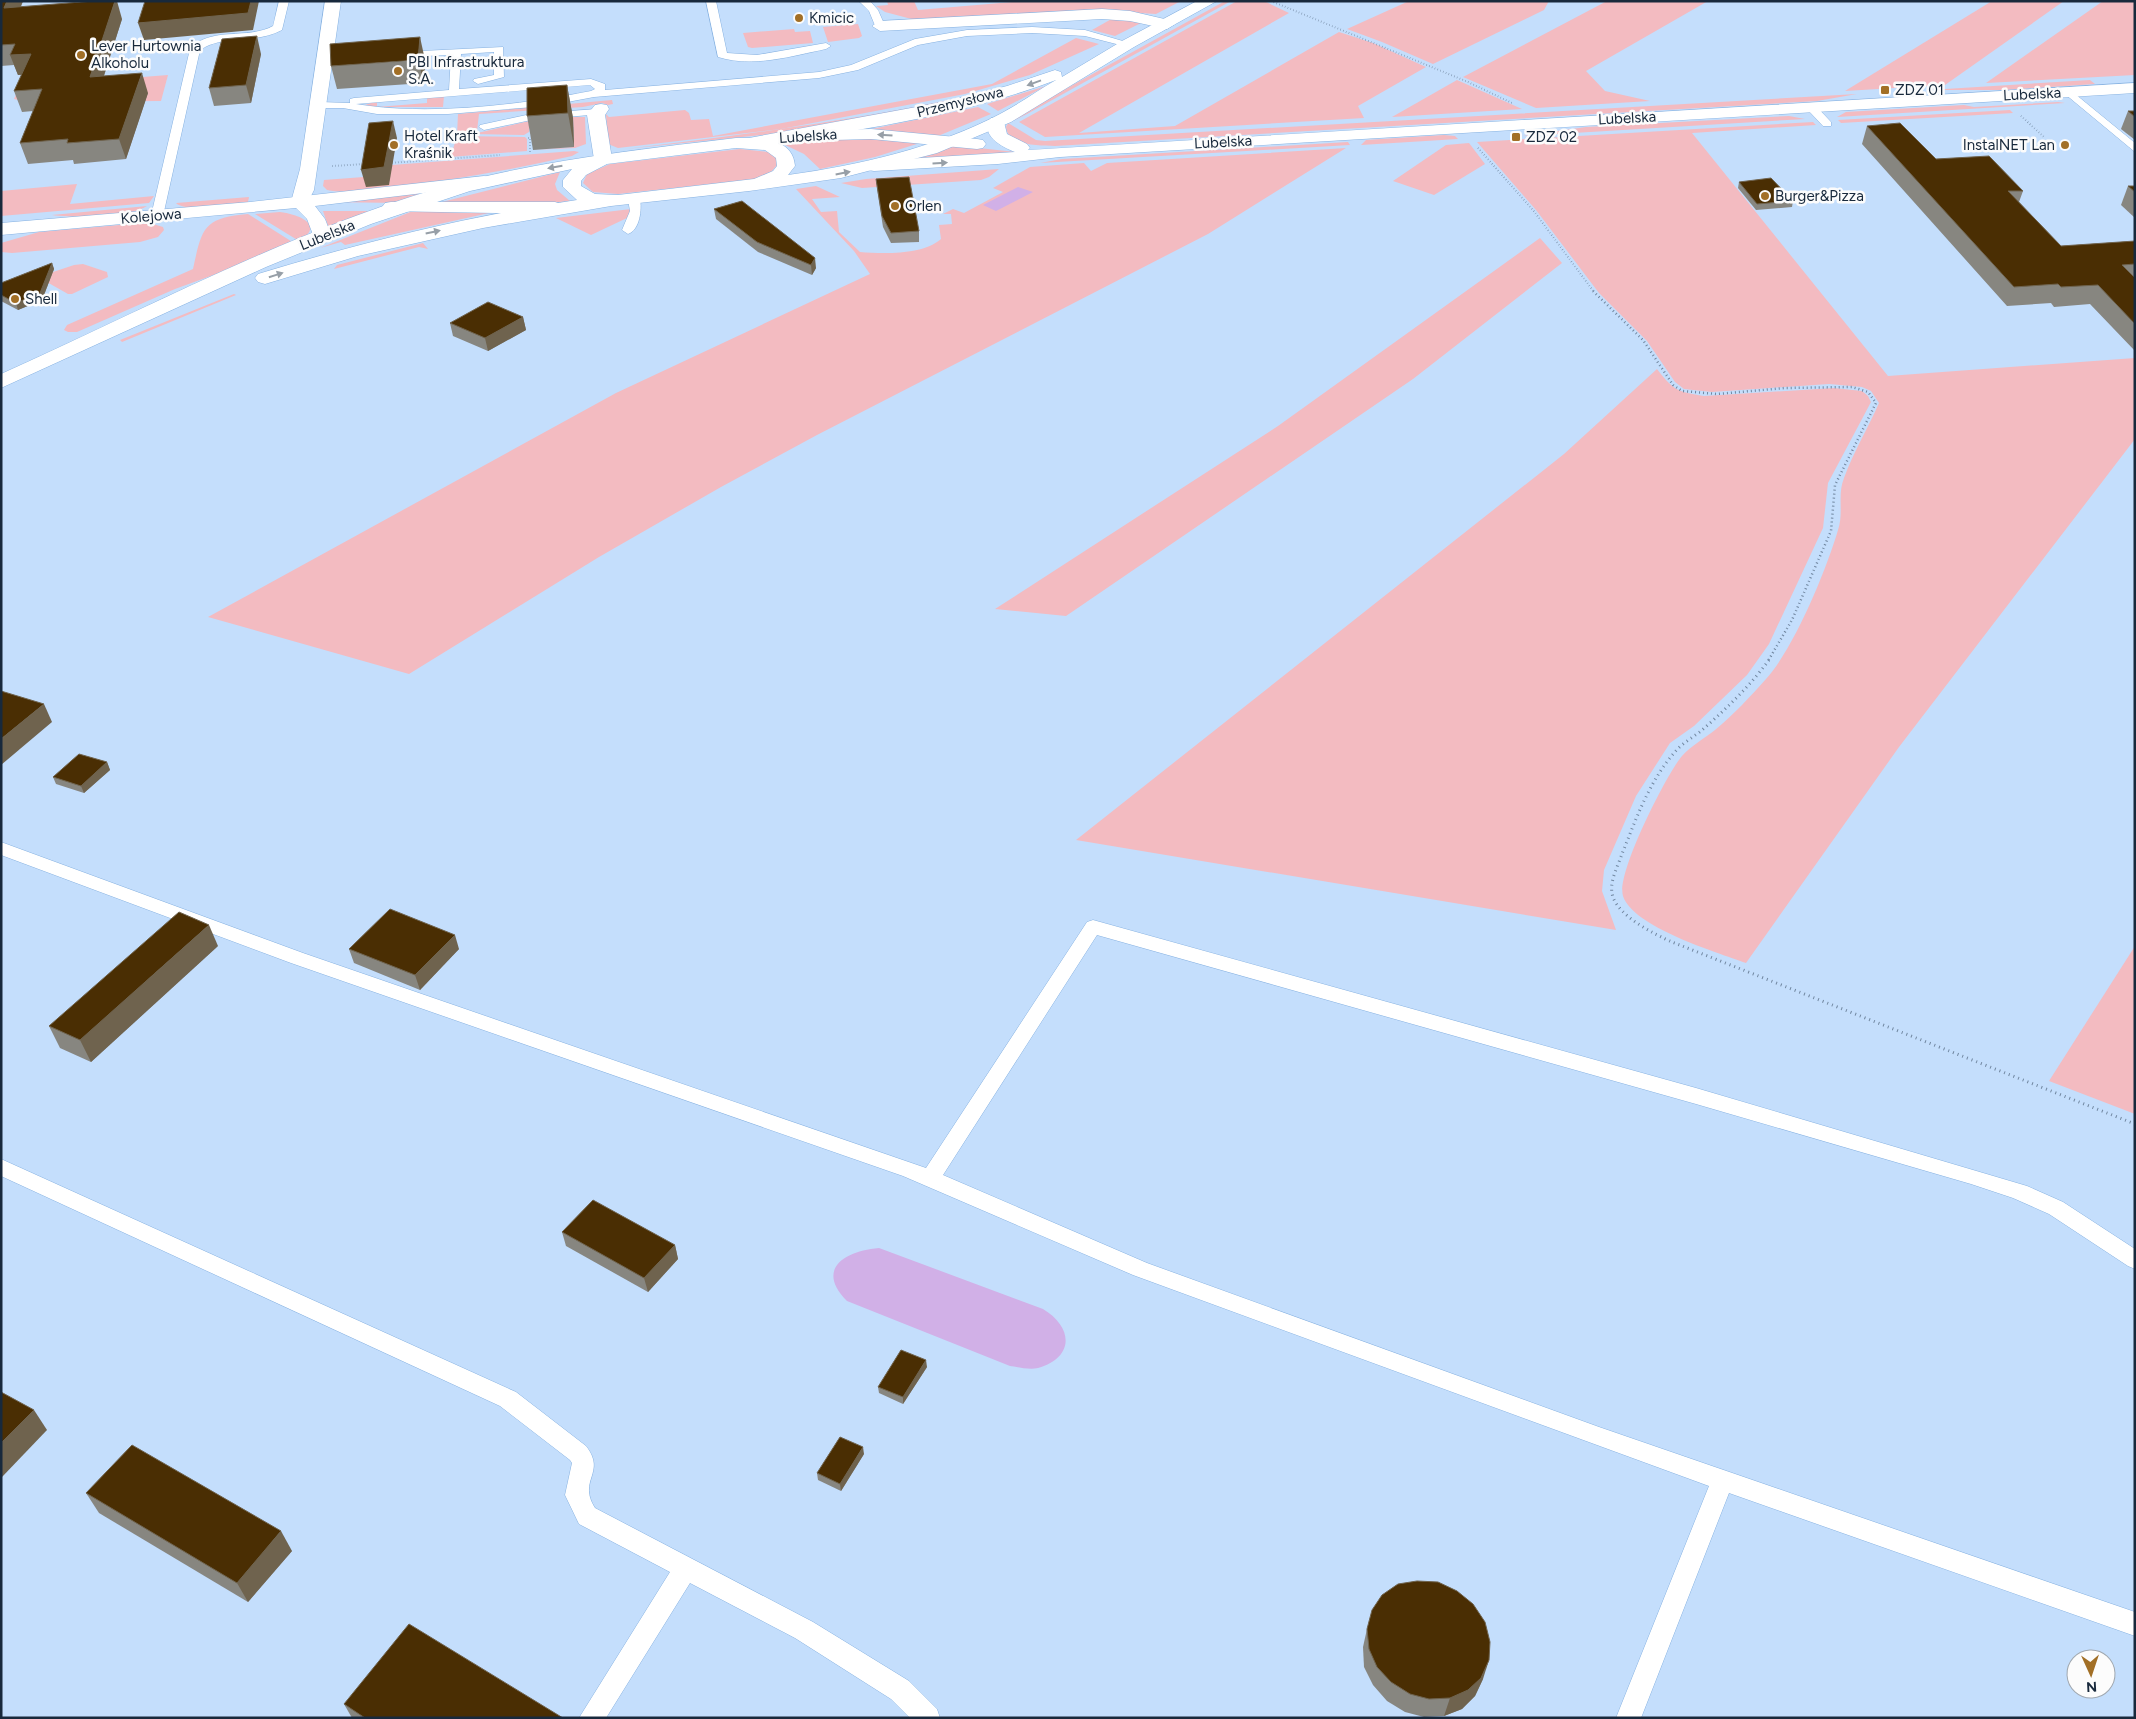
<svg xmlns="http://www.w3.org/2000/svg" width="2136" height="1719" viewBox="0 0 2136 1719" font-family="Figtree,sans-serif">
<rect width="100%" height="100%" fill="#c4defc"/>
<g fill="#f3bbc1">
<polygon points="887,1 914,1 918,10 1025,1 1181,1 1156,14 1124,12 919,21 885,12 876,6 888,5"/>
<polygon points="1225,1 1231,1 1027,114 1015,120 1013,118"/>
<polygon points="1237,1 1264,1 1289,13 1079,133 1175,126 1339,32 1373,43 1426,67 1358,106 1364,118 1045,137 1019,122"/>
<polygon points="1409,1 1549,1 1544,10 1433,64 1382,42 1347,29"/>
<polygon points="1607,1 1708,1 1586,71 1605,91 1650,101 1536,108 1463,77"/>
<polygon points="1992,1 2064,1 1945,85 1845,91"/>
<polygon points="2103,1 2135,1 2135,75 1986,83"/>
<polygon points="1115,17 1141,23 1115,36 1092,30"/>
<polygon points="858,24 862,36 859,38 828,42 823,27"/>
<polygon points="794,29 795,32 810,31 813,43 752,48 748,47 743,33"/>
<polygon points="1076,38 1099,44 1030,75 965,94 781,129 618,148 608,144 606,114 609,117 685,110 689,113 691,120 709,119 713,136 992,84"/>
<polygon points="168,75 161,101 26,102 14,99 18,90 28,86"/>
<polygon points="1457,80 1522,109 1392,117"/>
<polygon points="2090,80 2095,84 2005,90 1929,90"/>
<polygon points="1046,86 998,111 987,104"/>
<path d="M 1857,94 L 1817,101 L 1055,146 C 1040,145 1008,147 1006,127 L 1008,123 L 1036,140 L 1045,141 Z"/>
<polygon points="444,96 443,107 369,107 365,105 377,101 377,107 427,103 427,97"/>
<path d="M 959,98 L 962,100 L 792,132 L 625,149 C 738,136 847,121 959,98 Z"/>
<polygon points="612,100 613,104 608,105 602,103 583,107 479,114 477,131 457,135 458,114"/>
<polygon points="2058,102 2065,103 1837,117 1846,112 1964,105 1974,107"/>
<polygon points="978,107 991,114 938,136 867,130"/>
<polygon points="2010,110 2013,113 1841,123 1838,120"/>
<polygon points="1789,116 1805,119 1522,136 1586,127"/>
<polygon points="573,117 585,117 586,144 575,148 533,150 574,147"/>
<polygon points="529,121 529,132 524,135 473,134"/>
<path d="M 1813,122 L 1816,125 L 1692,133 L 1888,376 L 2135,358 L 2135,439 L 1899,747 L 1746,963 C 1716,952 1633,927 1623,896 C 1616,874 1666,775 1682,756 C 1691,746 1705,738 1715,730 C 1733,715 1750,697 1766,679 C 1794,648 1826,571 1838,530 C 1844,513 1837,495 1844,478 C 1853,453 1868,428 1879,403 L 1871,391 L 1862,387 L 1829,384 L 1712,392 L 1684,389 L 1675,382 L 1647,341 L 1599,293 L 1536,210 L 1477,142 Z"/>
<polygon points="1444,135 1455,136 1458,139 1361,145 1366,140"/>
<polygon points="457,136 525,137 527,139 527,151 438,158 439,150 453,149"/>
<polygon points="854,137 920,143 875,157 820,169 804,154 783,144"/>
<polygon points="1348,142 1350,145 1040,163 1062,159"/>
<polygon points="1469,143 1485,164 1434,195 1393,181 1446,145"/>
<polygon points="951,145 1026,153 906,161"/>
<path d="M 1346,148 L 1208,234 L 817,435 L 721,487 L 599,557 L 409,674 L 208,617 L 616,393 L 870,274 L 854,251 L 796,189 L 816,186 L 840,197 L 812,199 L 821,212 L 837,211 L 839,232 L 860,252 C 884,254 923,255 941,239 L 939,225 L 952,224 L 951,214 L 943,214 L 953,209 L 964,213 L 1003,192 L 993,188 L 1030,167 L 1084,163 L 1091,171 L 1107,163 Z"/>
<polygon points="740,149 768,152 776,158 777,165 771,172 757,179 618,194 593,192 583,183 587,174 610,164"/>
<path d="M 574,151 L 579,152 L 572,156 C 510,170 451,181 388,187 C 368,189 347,194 327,190 L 323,186 L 324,180 L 390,175 L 392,165 Z"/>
<polygon points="999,169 989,177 981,180 862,188 841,183 866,179"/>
<polygon points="560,172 555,184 557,190 570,201 549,203 438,203"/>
<polygon points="77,184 70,204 154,196 149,203 1,216 1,191"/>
<polygon points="444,190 399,203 329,202"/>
<path d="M 249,197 L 248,202 C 234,203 185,213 176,203 Z"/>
<path d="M 147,206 C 125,219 77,218 52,215 Z"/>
<polygon points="631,209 627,218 591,235 556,218"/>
<polygon points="323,211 379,211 329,229"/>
<polygon points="413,211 489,213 345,245 341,242 320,248"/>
<path d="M 280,212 C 296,214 327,224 299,241 L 255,214 Z"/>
<path d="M 248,214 L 294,243 L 263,257 L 175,289 L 77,332 L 68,332 L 64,330 L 67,325 L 193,269 C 202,228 203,218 248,214 Z"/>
<polygon points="131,224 153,224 163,227 164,230 158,237 140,242 12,253 1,252 1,243 39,232"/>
<polygon points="1540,238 1562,263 1413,379 1066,616 995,609 1278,426"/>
<polygon points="423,243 428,249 419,247 334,269 337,265"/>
<polygon points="83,264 107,272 108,277 72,294 68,294 38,277 74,265"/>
<polygon points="234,294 236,295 122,342 120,340"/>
<path d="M 1657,369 C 1673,390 1678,392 1704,396 L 1834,388 L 1862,391 L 1868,396 L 1871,402 L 1828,483 L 1823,528 L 1769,644 L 1747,675 L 1694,726 L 1670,743 L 1636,796 L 1604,870 L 1602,891 L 1616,930 L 1076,840 L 1564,454 Z"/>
<polygon points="2135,946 2135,1114 2049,1081"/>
</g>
<g fill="#d1b0e7">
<polygon points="1018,187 1033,192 996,211 983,205"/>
<path d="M 879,1248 L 1043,1309 C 1073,1327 1075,1357 1038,1368 C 1029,1370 1018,1367 1010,1366 L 847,1301 C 815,1269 845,1251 879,1248 Z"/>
</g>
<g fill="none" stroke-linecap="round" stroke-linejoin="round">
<g stroke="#87b2e1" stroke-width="1">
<g id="service">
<path d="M 279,1 L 289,1 L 282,30 C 253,45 223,34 200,50 L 163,216 L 161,218 L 153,218 L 151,216 L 190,49 C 210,26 248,40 273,26 Z"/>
<path d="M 706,1 L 716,1 L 727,53 L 757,55 L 826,43 L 831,46 L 826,49 C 792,56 753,68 718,57 Z"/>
<polygon points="859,1 870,1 878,10 885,26 884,28 876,28 869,11"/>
<path d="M 1032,27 L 1085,30 L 1133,44 L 1128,47 L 1085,36 L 1032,33 L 967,36 L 918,45 L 858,70 L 819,78 L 594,97 L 546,106 L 448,114 L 377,114 L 343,108 L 319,108 L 314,105 L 319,102 L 350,103 L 350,99 L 354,98 L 449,90 L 451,55 L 397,57 L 396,55 L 401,52 L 503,47 L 504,77 L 478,84 L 473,81 L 474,79 L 494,75 L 494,52 L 461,54 L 459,89 L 591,79 L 605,84 L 605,90 L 819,72 L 851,65 L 915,39 L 967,30 ZM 590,85 L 595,89 L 591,91 C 520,105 427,116 356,104 Z"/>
<polygon points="2069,89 2135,143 2135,152 2065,94 2064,92"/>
<polygon points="1811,104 1815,105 1831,122 1831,126 1823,126 1807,109 1807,105"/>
<polygon points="597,109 601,110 601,114 531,120 484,130 479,127 480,125 531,114"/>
<path d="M 634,196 L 640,199 C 642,209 640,230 628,234 L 622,230 L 630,211 L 628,199 Z"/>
<polygon points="1,842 303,953 926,1168 1087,922 1093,920 1696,1088 2027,1186 2063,1202 2135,1249 2135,1269 2128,1266 2049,1214 2013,1198 1971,1184 1696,1104 1097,935 943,1175 1147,1263 1599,1427 2135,1612 2135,1636 1729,1493 1641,1718 1616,1718 1709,1486 1133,1275 903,1176 291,963 1,855"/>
<path d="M 1,1159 L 516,1392 L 586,1446 C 607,1473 577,1480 595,1508 L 813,1622 L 909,1681 L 937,1709 L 940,1718 L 910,1718 L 891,1699 L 795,1638 L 690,1583 L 606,1718 L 579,1718 L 670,1572 L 579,1524 L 565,1495 L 572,1463 L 570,1460 L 500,1406 L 1,1176 Z"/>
</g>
</g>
<g stroke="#87b2e1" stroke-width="1">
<g id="minor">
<polygon points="325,1 341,1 314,190 306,206 294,206 291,202 300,169"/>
<polygon points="1102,9 1130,11 1173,21 1175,24 1167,29 1130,21 1102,19 880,31 872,26 880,21"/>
<polygon points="601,104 607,105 609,109 605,115 612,159 609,163 597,163 594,159 587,115 595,105"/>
</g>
</g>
<g stroke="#87b2e1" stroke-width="1">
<g id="tertiary">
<path d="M 2135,83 L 2135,93 L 1060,157 L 998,164 L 874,171 L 868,170 L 865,166 L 868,162 L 874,161 L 1015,152 C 1002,147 979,135 991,118 L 1003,118 L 1007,134 L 1027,144 L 1030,148 L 1028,150 Z"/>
<polygon points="871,129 977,139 983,140 986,144 983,148 977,149 871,139 795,141 789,140 786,136 789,132 795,131"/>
<polygon points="484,176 490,177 493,181 490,185 315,206 325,219 330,232 325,242 311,242 309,238 312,232 307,219 296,208 1,235 1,223 250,202"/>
<polygon points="391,202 555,202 561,204 564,208 561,212 555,214 385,211 382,207 385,203"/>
</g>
</g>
<g stroke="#87b2e1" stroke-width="1">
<path id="secondary" d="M 1197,1 L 1217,1 L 1134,47 L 1011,122 L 937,153 L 841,178 L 749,191 L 611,206 L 483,228 L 358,256 L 265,284 L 258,282 L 255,278 L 258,274 C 363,242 469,216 577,200 L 563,187 L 563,180 L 572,169 L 470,191 L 371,224 L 266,267 L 1,388 L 1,374 C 144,310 285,234 436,189 C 534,161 635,150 736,138 L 749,138 L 949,101 L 1007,86 L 1055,70 L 1061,72 L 1062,77 L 1122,41 ZM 1056,80 C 1037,91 1019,104 1000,114 C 935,148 860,165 788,175 L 795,166 C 794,155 789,147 778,143 C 871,128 967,114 1056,80 ZM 736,148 L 765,150 L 776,158 L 777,166 L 773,171 L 754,179 L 618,195 L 595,194 L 581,186 L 581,181 L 586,175 L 607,164 Z"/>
</g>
<g stroke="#7187a0" stroke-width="2" stroke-dasharray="0.5 2.5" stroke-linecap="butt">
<polyline points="1271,1 1468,82 1514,104"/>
<polyline points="2021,116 2044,137"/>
<polyline points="528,138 530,138 530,152"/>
<polyline points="1478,148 1533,210 1594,292"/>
<polyline points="389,163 500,155"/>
<polyline points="332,166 365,164"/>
</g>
<polyline stroke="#7187a0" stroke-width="2.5" stroke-dasharray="1 3" stroke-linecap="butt" points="1593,291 1643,340 1673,385 1682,391 1717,394 1785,388 1852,387 1868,392 1876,403 1835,485 1831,531 1792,620 1768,661"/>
<path stroke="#7187a0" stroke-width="3" stroke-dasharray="1 4" stroke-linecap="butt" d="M 1769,660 C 1750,686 1725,710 1701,731 C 1692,738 1681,744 1674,753 C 1649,782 1636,819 1622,854 C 1618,866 1608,883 1613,897 C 1620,917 1654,934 1672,942 L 2135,1124"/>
<use href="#service" fill="#fff" fill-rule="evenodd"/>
<use href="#minor" fill="#fff" fill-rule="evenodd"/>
<use href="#tertiary" fill="#fff" fill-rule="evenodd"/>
<use href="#secondary" fill="#fff" fill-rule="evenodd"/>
</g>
<g fill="#878680">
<polygon points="1,1 23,1 21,7 122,19 104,76 148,93 126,159 74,164 73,160 28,164 20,143 33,111 22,112 14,91 22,75 18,75 14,65 1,66"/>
<polygon points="261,54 251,103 214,106 209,88"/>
<polygon points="425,60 424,83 337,89 331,66"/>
<polygon points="567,85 573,118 574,147 533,150 527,116"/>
<polygon points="2128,111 2135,111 2135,140 2121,129"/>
<polygon points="1867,126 1936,159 2023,191 2019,202 2061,246 2135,241 2135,351 2090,304 2054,307 2051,303 2007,306 1862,144"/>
<polygon points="876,179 919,231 919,242 891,243 883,227 877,189"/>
<polygon points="1739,182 1793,201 1792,207 1756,210 1738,188"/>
<polygon points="2128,186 2135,186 2135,218 2121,205"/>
<polygon points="742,201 816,268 812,275 758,252 716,219 714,209"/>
<polygon points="52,263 54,269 42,300 18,310 1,301 1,283"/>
<polygon points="523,317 526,330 488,351 453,336 450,323"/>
<polygon points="107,762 110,770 84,793 56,784 53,777"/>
<polygon points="218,946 91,1062 60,1048 49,1026"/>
<polygon points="349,949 459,949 420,990 354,963"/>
<polygon points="562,1232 675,1245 678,1259 648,1292 566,1246"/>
<polygon points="927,1367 903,1404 879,1393 878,1387"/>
<polygon points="864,1454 841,1491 818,1480 817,1473"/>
<polygon points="86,1493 292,1551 248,1602 99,1513"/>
<polygon points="1367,1629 1483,1679 1475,1696 1462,1709 1444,1716 1424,1717 1405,1712 1387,1701 1373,1685 1364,1667 1363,1647"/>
<polygon points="344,1704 563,1718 352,1718"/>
</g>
<g fill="#6f634e">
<polygon points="7,1 23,1 11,27 4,8"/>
<polygon points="115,1 117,1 122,19 97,97 90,77"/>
<polygon points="251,1 259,1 253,30 144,40 138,23"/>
<polygon points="257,36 261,54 251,103 246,85"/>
<polygon points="420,37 425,60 424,83 418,60"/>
<polygon points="31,54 38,73 18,75 10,55"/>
<polygon points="142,73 148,93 126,159 119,139"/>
<polygon points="567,85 573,118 574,147 568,113"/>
<polygon points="393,121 397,138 389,185 366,187 361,170"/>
<polygon points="815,258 816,268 812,275 811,265"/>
<polygon points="52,263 54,269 42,300 18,310 16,303"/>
<polygon points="523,317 526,330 488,351 485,338"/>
<polygon points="44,704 52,722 1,765 1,739"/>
<polygon points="107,762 110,770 84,793 81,786"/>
<polygon points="209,925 218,946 91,1062 80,1040"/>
<polygon points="455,935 459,949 420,990 415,975"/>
<polygon points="675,1245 678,1259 648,1292 644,1278"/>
<polygon points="926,1360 927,1367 903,1404 903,1397"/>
<polygon points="34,1410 47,1430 2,1477 1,1443"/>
<polygon points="863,1447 864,1454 841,1491 840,1484"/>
<polygon points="281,1531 292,1551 248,1602 237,1583"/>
<polygon points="1489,1660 1483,1679 1475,1696 1462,1709 1444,1716 1450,1698"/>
</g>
<g fill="#4a2e03" stroke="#6f634e">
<polygon points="1,1 7,1 4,8 94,1 115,1 90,77 142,73 119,139 67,143 68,139 20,143 42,89 14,91 31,54 10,55 15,44 1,45"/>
<polygon points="145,1 251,1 248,13 138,23"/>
<polygon points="257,36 246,85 209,88 222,39"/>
<polygon points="420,37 418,60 331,66 330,44"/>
<polygon points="567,85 568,113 527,116 527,88"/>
<polygon points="2128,111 2135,111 2135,117"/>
<polygon points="393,121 384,167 361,170 369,123"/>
<polygon points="1900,123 1936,159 1989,156 2023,191 2008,191 2061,246 2135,241 2135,264 2122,265 2135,278 2135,324 2098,285 2061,287 2058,284 2014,287 1867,126"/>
<polygon points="909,177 919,231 891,233 882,216 876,179"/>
<polygon points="1771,178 1793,201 1757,204 1739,182"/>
<polygon points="2128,186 2135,186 2135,192"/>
<polygon points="742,201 815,258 811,265 757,242 714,209"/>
<polygon points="52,263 40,293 16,303 1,295 1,283"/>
<polygon points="488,302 523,317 485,338 450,323"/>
<polygon points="1,691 44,704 1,739"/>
<polygon points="79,754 107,762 81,786 53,777"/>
<polygon points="390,909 455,935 415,975 349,949"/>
<polygon points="179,912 209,925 80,1040 49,1026"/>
<polygon points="593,1200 675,1245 644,1278 562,1232"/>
<polygon points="901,1350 926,1360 903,1397 878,1387"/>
<polygon points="1,1392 34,1410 1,1443"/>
<polygon points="840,1437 863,1447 840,1484 817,1473"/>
<polygon points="132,1445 281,1531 237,1583 86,1493"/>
<polygon points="1417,1581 1438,1582 1457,1591 1473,1604 1485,1622 1490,1642 1489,1660 1481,1678 1468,1690 1450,1698 1429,1699 1410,1694 1391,1682 1377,1667 1369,1649 1367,1629 1372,1610 1382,1595 1398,1584"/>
<polygon points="409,1624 563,1718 365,1718 344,1704"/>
</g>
<defs><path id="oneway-solid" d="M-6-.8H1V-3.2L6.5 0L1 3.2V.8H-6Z" transform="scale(1.25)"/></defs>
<g fill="#979fa7">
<use href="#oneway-solid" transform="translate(1034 83) rotate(160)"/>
<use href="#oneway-solid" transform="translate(885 135) rotate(-176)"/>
<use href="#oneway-solid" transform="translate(940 163) rotate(-4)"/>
<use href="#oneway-solid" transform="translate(555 167) rotate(170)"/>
<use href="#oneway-solid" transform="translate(843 173) rotate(-11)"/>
<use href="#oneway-solid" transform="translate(433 232) rotate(-12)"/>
<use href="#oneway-solid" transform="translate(276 275) rotate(-18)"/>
</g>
<g fill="#a26f26" stroke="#fcfcfc" stroke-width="2">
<circle cx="799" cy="18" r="5"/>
<circle cx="81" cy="55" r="5"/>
<circle cx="398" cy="71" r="5"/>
<rect x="1880" y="85" width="10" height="10" rx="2.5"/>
<rect x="1511" y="132" width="10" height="10" rx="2.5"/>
<circle cx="394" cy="145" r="5"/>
<circle cx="2065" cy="145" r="5"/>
<circle cx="1765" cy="196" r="5"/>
<circle cx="895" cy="206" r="5"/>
<circle cx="15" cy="299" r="5"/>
</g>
<g text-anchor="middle" stroke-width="5" stroke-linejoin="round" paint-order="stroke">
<g font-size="15" fill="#18293c" stroke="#fcfcfc" text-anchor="start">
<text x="809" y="23">Kmicic</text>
<text x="91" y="51">Lever Hurtownia<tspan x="91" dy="17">Alkoholu</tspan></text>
<text x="408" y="67">PBI Infrastruktura<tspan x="408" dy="17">S.A.</tspan></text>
<text x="1895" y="95">ZDZ 01</text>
<text x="404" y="141">Hotel Kraft<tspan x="404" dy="17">Kraśnik</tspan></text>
<text x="1526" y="142">ZDZ 02</text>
<text x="2055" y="150" text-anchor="end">InstalNET Lan</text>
<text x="1775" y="201">Burger&amp;Pizza</text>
<text x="905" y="211">Orlen</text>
<text x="25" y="304">Shell</text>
</g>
<g font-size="15" fill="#18293c" stroke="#fcfcfc">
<text transform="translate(2032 94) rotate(-3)" y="5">Lubelska</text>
<text transform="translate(960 102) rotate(-14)" y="5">Przemysłowa</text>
<text transform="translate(1627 118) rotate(-3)" y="5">Lubelska</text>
<text transform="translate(808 136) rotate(-4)" y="5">Lubelska</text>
<text transform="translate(1223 142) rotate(-3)" y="5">Lubelska</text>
<text transform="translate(151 216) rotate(-5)" y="5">Kolejowa</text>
<text transform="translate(327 235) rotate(-22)" y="5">Lubelska</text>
</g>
</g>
<rect width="2136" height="1719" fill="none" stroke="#18293c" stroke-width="5"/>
<g transform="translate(2091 1674) rotate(177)"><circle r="24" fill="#fcfcfc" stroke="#a1a8af"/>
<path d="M0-4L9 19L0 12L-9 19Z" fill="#a26f26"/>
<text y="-8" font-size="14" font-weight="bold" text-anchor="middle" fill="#18293c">N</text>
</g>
</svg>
